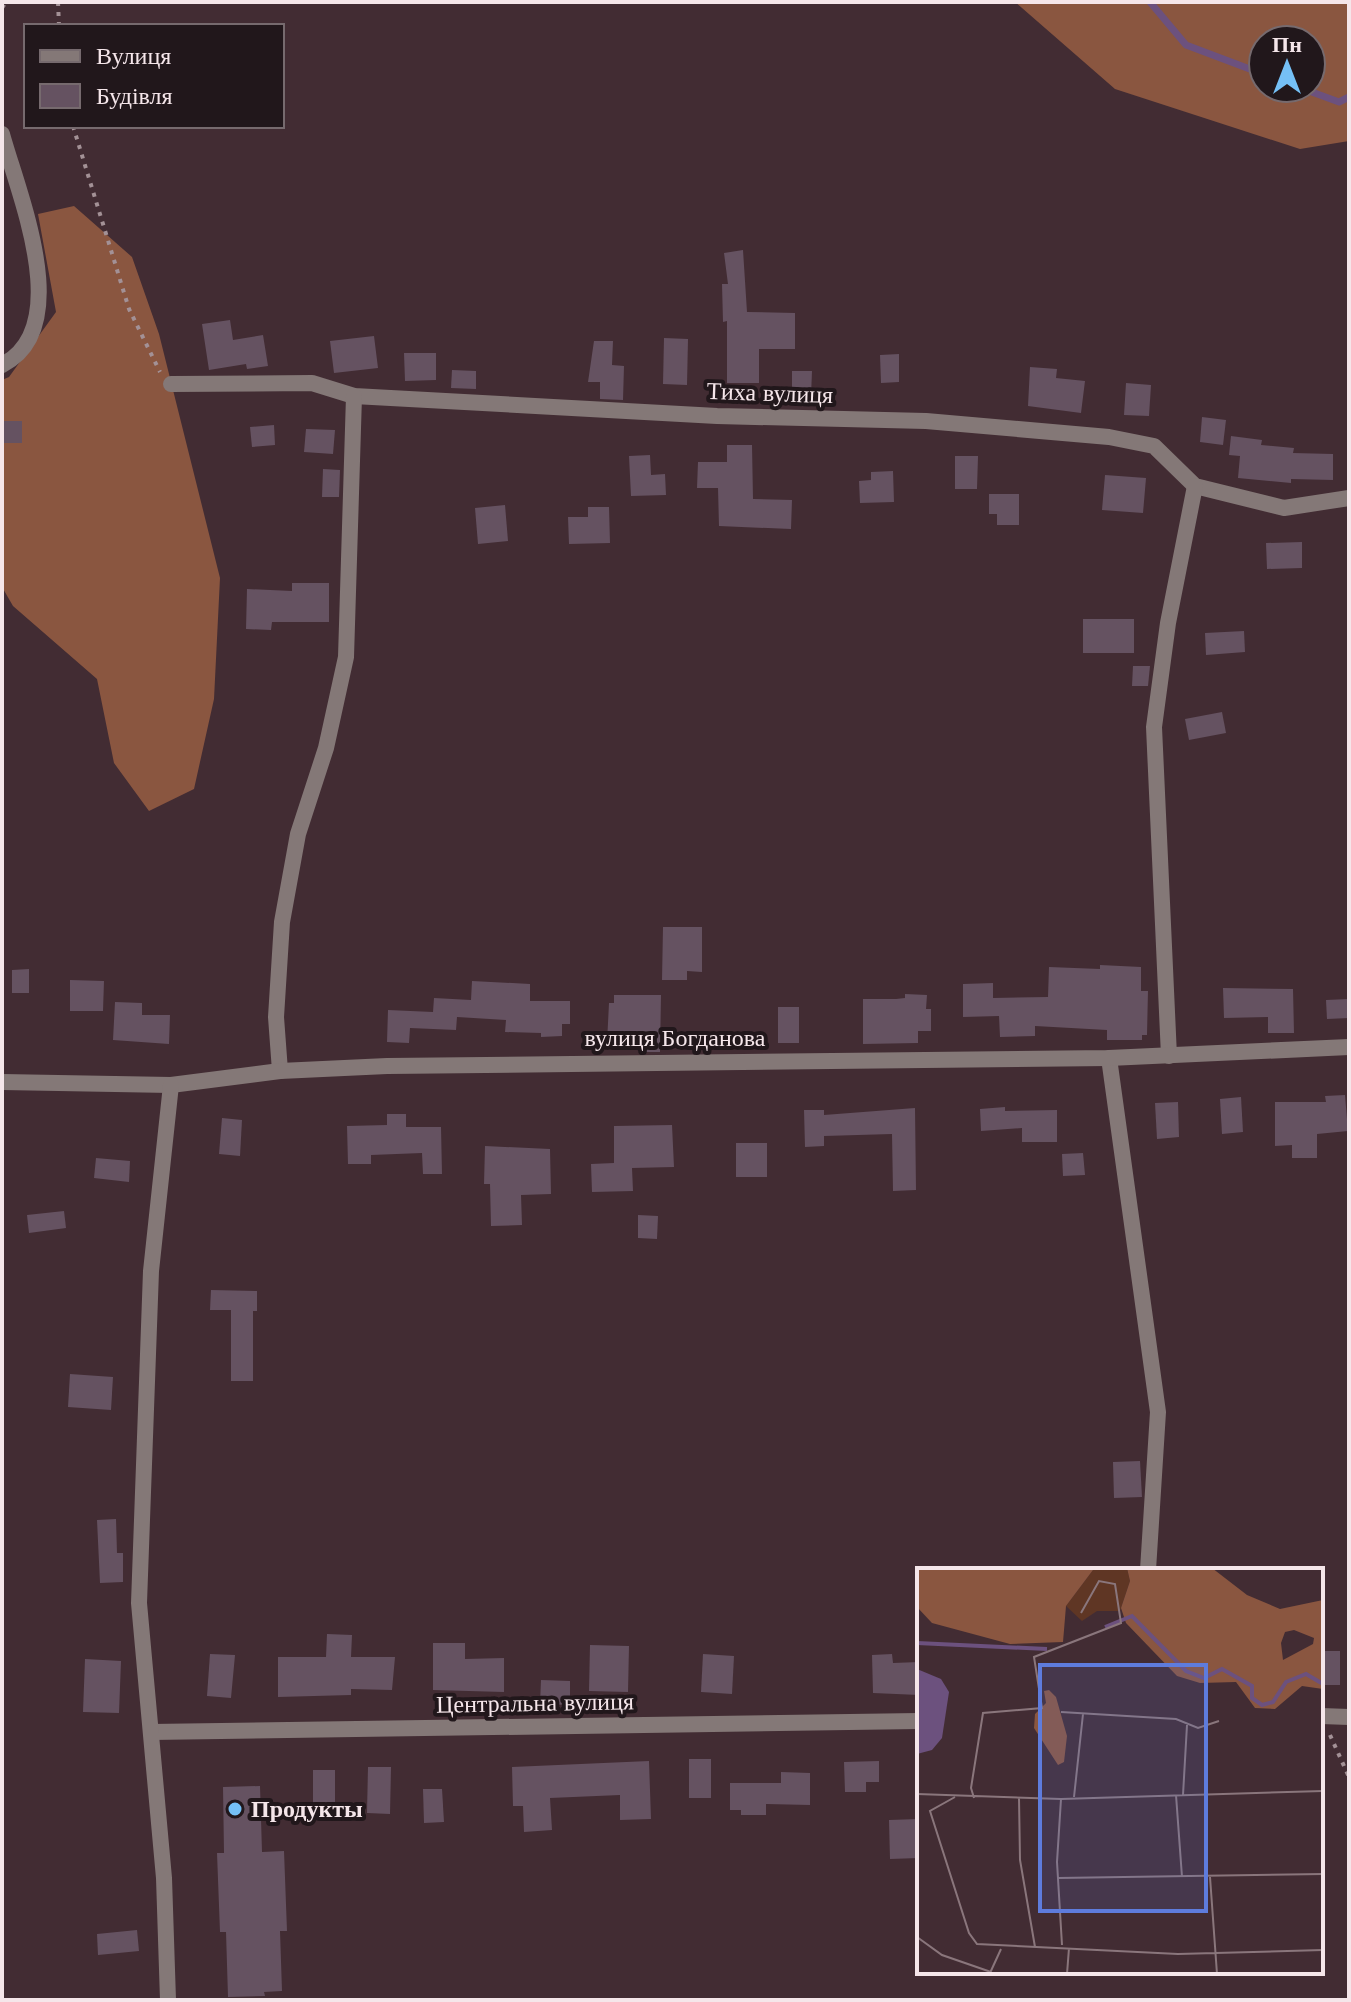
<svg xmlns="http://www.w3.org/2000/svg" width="1351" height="2002" viewBox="0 0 1351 2002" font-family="'Libre Baskerville',serif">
<rect width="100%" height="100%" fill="#422c33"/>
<g fill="#8a5640" fill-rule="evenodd">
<path d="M 1015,2 L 1349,2 L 1349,141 L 1300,149 L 1115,89 ZM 1263,40 L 1311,40 L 1311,88 L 1263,88 Z"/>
<polygon points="74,206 132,257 159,334 220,578 214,699 194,789 149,811 114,763 97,679 13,606 2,587 2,380 9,377 56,312 38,214"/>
</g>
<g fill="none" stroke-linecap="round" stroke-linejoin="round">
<g stroke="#6c517e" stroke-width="7">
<polyline points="1150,2 1186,45 1263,74"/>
<polyline points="1301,88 1339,102 1349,97"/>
</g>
</g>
<g fill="#655261">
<polygon points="743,250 747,312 795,313 795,349 759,349 759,383 727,383 727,321 723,322 722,284 728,284 724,253"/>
<polygon points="230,320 233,340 263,335 268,366 247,369 246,364 209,370 202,324"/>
<polygon points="374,336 378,368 334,373 330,341"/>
<polygon points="664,338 688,339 687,385 663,384"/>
<polygon points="594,341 613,341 612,365 624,366 623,400 600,399 600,382 588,382"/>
<polygon points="404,353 436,353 436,380 405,381"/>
<polygon points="899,354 899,382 881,383 880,355"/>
<polygon points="1030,367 1057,369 1056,378 1085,381 1081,413 1028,406"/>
<polygon points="452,370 476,371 476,389 451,388"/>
<polygon points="792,371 812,371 811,396 792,395"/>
<polygon points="1126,383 1151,385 1149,416 1124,415"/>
<polygon points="1202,417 1226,420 1223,445 1200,442"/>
<rect x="2" y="421" width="20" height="22"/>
<polygon points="274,425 275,445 252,447 250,427"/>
<polygon points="306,429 335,430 333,454 304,452"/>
<polygon points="1231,436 1262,440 1261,445 1294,448 1293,453 1333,454 1333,480 1291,479 1291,483 1238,478 1240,456 1229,455"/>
<polygon points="727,445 752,445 753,499 792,500 791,529 719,526 718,488 697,488 698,462 727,462"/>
<polygon points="650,455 651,475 665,474 666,495 631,496 629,456"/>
<polygon points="955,456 978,456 977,489 955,489"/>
<polygon points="323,469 340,470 339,497 322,497"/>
<polygon points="893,471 894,502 860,503 859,481 871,480 871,472"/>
<polygon points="1105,475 1146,478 1143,513 1102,510"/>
<polygon points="989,494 1019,494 1019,525 997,525 997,514 989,514"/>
<polygon points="505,505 508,541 478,544 475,508"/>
<polygon points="588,507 609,507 610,543 569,544 568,517 588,517"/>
<polygon points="1302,542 1302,568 1267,569 1266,543"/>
<polygon points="292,583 329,583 329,622 272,622 271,630 246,629 247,589 292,591"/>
<rect x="1083" y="619" width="51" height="34"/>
<polygon points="1244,631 1245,652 1206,655 1205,633"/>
<polygon points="1133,666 1150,666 1148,686 1132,686"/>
<polygon points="1222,712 1226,733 1189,740 1185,719"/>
<polygon points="663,927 702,927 702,972 687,971 687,980 662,980"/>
<polygon points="1100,965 1141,967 1141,991 1148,991 1147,1035 1142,1035 1142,1040 1107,1040 1107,1030 1035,1026 1035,1036 1000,1037 999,1016 963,1017 963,984 993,983 993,998 1048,997 1049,967 1100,969"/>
<polygon points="29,969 29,993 12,993 12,970"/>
<polygon points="70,980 104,981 103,1011 70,1011"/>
<polygon points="472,981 530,984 530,1001 570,1001 570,1024 562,1024 562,1036 541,1037 541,1033 505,1032 506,1020 457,1017 456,1030 410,1028 409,1043 387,1042 388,1010 433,1012 434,998 471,1000"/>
<polygon points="1223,988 1293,989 1294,1033 1268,1033 1268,1017 1224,1018"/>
<polygon points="905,994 927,995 926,1009 931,1009 931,1031 918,1031 918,1043 863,1044 863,999 896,999 905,998"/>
<polygon points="614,995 661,995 660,1052 638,1052 638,1044 607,1043 609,1003 614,1003"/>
<polygon points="1349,999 1349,1018 1327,1019 1326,1000"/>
<polygon points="115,1002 142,1003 142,1015 170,1015 169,1044 113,1040"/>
<rect x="778" y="1007" width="21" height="36"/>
<polygon points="1345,1095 1348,1131 1317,1134 1317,1158 1292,1158 1292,1145 1275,1146 1275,1102 1326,1102 1325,1096"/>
<polygon points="1241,1097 1243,1132 1222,1134 1220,1099"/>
<polygon points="1178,1102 1179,1137 1157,1139 1155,1103"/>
<polygon points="1005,1107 1005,1111 1057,1110 1057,1142 1022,1142 1022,1128 981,1131 980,1109"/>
<polygon points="915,1108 916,1190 893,1191 892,1134 824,1136 824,1146 805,1147 804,1110 824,1110 824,1115"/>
<polygon points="387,1114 406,1114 406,1127 441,1127 442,1174 423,1174 422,1153 371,1155 371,1164 348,1164 347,1126 387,1125"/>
<polygon points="222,1118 242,1120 240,1156 219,1154"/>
<polygon points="672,1125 674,1167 632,1168 633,1191 592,1192 591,1164 614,1163 614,1126"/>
<rect x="736" y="1143" width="31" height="34"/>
<polygon points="485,1146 550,1149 551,1194 521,1195 522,1225 491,1226 490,1184 484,1184"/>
<polygon points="1083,1153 1085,1175 1063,1176 1062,1154"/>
<polygon points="96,1158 130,1161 129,1182 94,1178"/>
<polygon points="64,1211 66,1228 29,1233 27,1215"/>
<polygon points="638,1215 658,1216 657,1239 638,1238"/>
<polygon points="211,1290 257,1291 257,1311 253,1311 253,1381 231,1381 231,1310 210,1310"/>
<polygon points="70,1374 113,1377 111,1410 68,1407"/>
<polygon points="1140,1461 1142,1497 1114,1498 1113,1462"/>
<polygon points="116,1519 117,1553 123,1553 123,1582 100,1583 97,1520"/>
<polygon points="327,1634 352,1635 351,1657 395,1657 392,1690 351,1689 351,1695 278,1697 278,1657 326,1657"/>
<polygon points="433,1643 465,1643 465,1659 504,1658 504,1692 433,1690"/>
<polygon points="590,1645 629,1646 628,1692 589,1691"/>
<rect x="1321" y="1651" width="19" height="34"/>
<polygon points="210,1654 235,1655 231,1698 207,1696"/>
<polygon points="703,1654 734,1656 732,1694 701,1692"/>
<polygon points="892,1654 893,1663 919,1662 919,1695 873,1693 872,1655"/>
<polygon points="85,1659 121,1661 119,1713 83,1712"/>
<polygon points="541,1680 570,1681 570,1705 540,1704"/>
<rect x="689" y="1759" width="22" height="39"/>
<polygon points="649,1761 651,1819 620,1820 620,1795 550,1798 552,1830 524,1832 523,1806 513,1806 512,1767"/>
<polygon points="879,1761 879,1782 866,1782 866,1792 845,1792 844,1762"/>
<polygon points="368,1767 391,1767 390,1814 367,1813"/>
<polygon points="313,1770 335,1770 335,1813 313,1814"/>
<polygon points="781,1772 810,1773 810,1805 766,1804 766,1815 741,1815 741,1810 730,1810 730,1783 781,1783"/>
<polygon points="260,1786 262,1852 284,1851 287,1931 280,1931 282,1991 264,1992 265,1996 228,1997 226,1932 220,1932 217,1853 224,1853 223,1787"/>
<polygon points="423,1789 442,1789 444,1822 424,1823"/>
<polygon points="919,1819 919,1858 890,1859 889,1820"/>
<polygon points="137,1930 139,1951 98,1955 97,1934"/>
</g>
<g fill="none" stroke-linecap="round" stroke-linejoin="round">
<g stroke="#a39196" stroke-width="4" stroke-dasharray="4 6" stroke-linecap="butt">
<polyline points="58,2 59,26"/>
<polyline points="2,8 6,2"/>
<polyline points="73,126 129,309 160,372"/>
<polyline points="1330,1735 1349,1777"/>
</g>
<g stroke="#847877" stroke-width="16">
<path d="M 2,134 C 18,193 76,328 2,365"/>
<polyline points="171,384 312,383 354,396 717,416 926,421 1109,437 1154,446 1195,486 1284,508 1349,498"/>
<polyline points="1169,1056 1154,727 1168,623 1195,486"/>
<polyline points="1109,1058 1158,1412 1148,1570"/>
<polyline points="280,1071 276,1017 282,922 298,834 326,748 346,657 354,396"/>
<polyline points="2,1082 171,1085 280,1071 387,1066 1109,1058 1349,1047"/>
<polyline points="1321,1716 1349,1717"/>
<polyline points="151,1732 919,1721"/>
<polyline points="168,2000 164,1878 139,1603 151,1271 171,1085"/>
</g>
</g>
<circle fill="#75c0f6" stroke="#21171b" stroke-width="3" cx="235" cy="1809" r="8"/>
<g text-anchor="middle" stroke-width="8" stroke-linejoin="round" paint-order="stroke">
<g font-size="24" fill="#f5e6ea" stroke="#21171b">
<text transform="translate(770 393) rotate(2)" y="8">Тиха вулиця</text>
<text x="675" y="1046">вулиця Богданова</text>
<text transform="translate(535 1703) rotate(-1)" y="8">Центральна вулиця</text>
</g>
<g font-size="24" font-weight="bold" fill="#f5e6ea" stroke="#21171b" text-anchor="start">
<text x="251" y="1817">Продукты</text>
</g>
</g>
<g transform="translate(917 1568)">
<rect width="406" height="406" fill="#422c33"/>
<path d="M 210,0 L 213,13 L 203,43 L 180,43 L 165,53 L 149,38 L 176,2 Z" fill="#5f3624"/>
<path d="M 0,0 L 195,0 L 176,2 L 149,38 L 146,74 L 93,76 L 15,55 L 0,39 ZM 210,0 L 295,0 L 330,27 L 363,41 L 406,32 L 406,121 L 385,118 L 358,141 L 338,140 L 319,114 L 283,115 L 260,108 L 209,55 L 204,40 L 213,13 ZM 377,62 L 397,70 L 396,76 L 366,92 L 364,75 L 368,64 ZM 132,122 L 139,129 L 150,168 L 147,194 L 141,197 L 117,160 L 118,146 L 129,135 L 127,123 Z" fill="#8a5640" fill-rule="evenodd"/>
<path d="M 0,101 L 24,111 L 32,124 L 25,170 L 15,182 L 0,186 Z" fill="#6c517e"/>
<path fill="none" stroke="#6c517e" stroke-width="4" d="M 188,59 L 215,48 L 269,103 L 287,110 L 305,101 L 335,118 L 335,130 L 345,137 L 356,134 L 369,114 L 389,106 L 406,116M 0,75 L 130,81"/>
<path fill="none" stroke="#8a767c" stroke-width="2" d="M 144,144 L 259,151 L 281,160 L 302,153M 0,226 L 144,231 L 406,223M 259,227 L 265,309M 266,227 L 270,157M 38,229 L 13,243 L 52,365 L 60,376 L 261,386 L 406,382M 157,229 L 166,146M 57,230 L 54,220 L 66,145 L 125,140 L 117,89 L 204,55 L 198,16 L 182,13 L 164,45M 102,230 L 103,292 L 118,379M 144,231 L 140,294 L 145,377M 293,309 L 300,406M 141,310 L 406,306M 0,369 L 25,387 L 74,404M 73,405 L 84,381M 150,406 L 152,380"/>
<path fill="#5e7cdd" fill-opacity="0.15" stroke="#5e7cdd" stroke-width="4" d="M 123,97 L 289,97 L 289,343 L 123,343 Z"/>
<rect width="406" height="406" fill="none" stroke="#f5e6ea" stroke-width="4"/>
</g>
<rect width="1351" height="2002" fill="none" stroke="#f5e6ea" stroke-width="8"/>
<rect x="24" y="24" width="260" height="104" fill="#21171b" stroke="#766a6e" stroke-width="2"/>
<rect x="40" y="50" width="40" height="12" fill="#847877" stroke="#766a6e" stroke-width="2"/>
<text x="96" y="64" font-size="24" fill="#f5e6ea">Вулиця</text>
<rect x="40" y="84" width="40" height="24" fill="#655261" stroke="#766a6e" stroke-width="2"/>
<text x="96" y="104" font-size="24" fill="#f5e6ea">Будівля</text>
<g transform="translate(1287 64)"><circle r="38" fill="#21171b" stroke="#766a6e" stroke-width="2"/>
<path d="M0-6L14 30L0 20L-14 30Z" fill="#75c0f6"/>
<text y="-12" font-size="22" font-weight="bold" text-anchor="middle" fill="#f5e6ea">Пн</text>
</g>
</svg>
